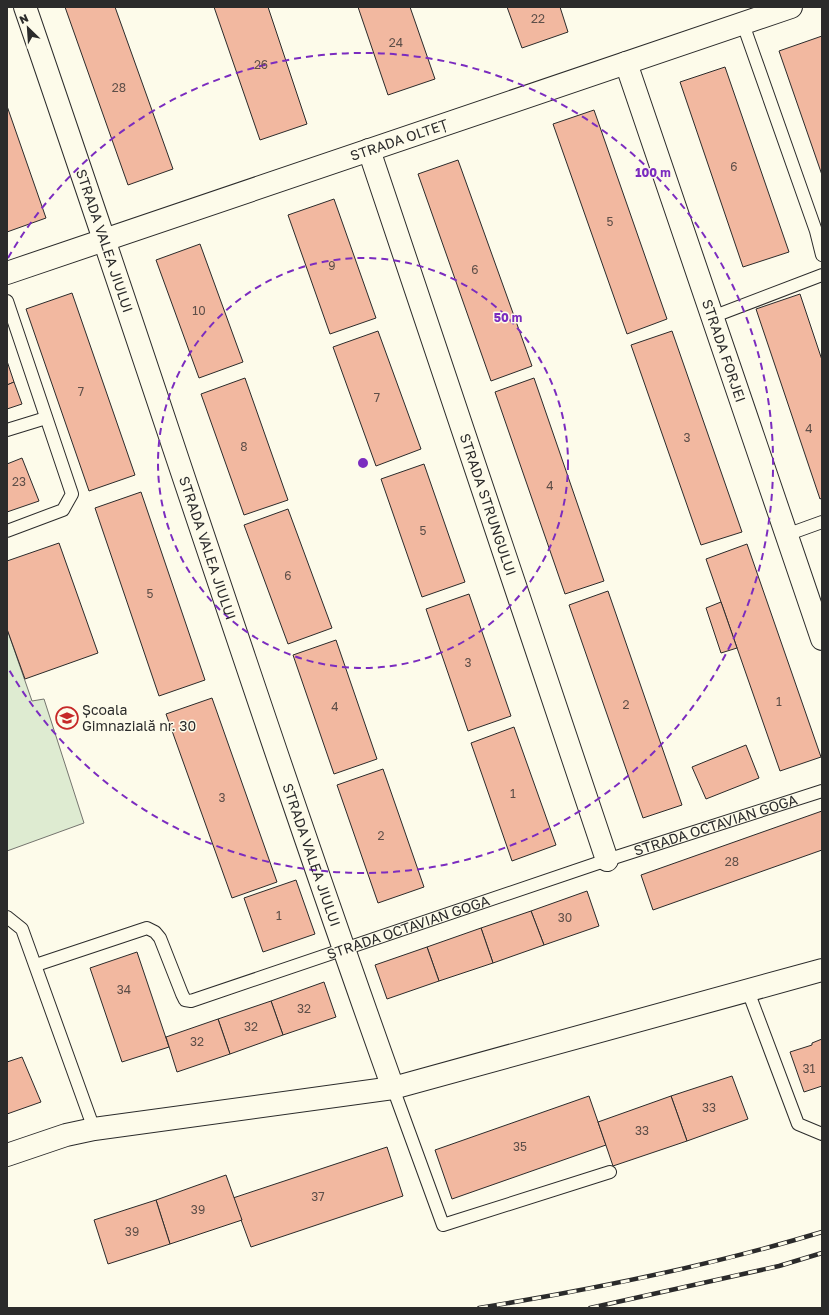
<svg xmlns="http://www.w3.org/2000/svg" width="829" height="1315" viewBox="0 0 829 1315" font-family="'Golos Text',sans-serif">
<rect width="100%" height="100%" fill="#fdfbea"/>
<polygon fill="#deebd1" stroke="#74746e" points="7,629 32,701 44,699 84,823 7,851"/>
<g fill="#f2b8a0" stroke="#2b2b2b">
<polygon points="65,7 115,7 173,169 128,185"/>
<polygon points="214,7 268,7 307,124 260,140"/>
<polygon points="358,7 410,7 435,79 388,95"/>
<polygon points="507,7 560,7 568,32 522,48"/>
<polygon points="822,36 822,175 779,51"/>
<polygon points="725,67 789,252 743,267 680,82"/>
<polygon points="7,106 46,218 7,232"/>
<polygon points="594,110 667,319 627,334 553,124"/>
<polygon points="458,160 532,366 491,381 418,174"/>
<polygon points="334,199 376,318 330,334 288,215"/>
<polygon points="200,244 243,362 199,378 156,260"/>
<polygon points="72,293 135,475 89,491 26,309"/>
<polygon points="800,294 822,360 822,498 820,499 756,309"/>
<polygon points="378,331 421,449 376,466 333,347"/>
<polygon points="672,331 742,532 701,545 631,345"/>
<polygon points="7,361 14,382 7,385"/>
<polygon points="245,378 288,500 244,515 201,394"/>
<polygon points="534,378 604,581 565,594 495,392"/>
<polygon points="14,382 22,404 7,409 7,385"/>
<polygon points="22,458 39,501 7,512 7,464"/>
<polygon points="424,464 465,582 422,597 381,479"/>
<polygon points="141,492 205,680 159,696 95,508"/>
<polygon points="288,509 332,628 288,644 244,525"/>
<polygon points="59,543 98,653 25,679 7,629 7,561"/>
<polygon points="747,544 821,757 780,771 706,559"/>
<polygon points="608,591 682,805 643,818 569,605"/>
<polygon points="469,594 511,716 468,731 426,609"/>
<polygon points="721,602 737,648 721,653 706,608"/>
<polygon points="336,640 377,759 334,774 293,655"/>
<polygon points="212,698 277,882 232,898 166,714"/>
<polygon points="514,727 556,845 512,861 471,743"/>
<polygon points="746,745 759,778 706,799 692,767"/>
<polygon points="383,769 424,887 378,903 337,785"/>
<polygon points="822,811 822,850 653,910 641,875"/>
<polygon points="296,880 315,934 263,952 244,898"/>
<polygon points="587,891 599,926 544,945 531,911"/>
<polygon points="531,911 544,945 493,963 481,928"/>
<polygon points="481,928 493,963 439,981 427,947"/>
<polygon points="427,947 439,981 387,999 375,965"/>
<polygon points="137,952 169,1047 122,1062 90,968"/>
<polygon points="324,982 336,1017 283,1035 271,1001"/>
<polygon points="271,1001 283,1035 230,1054 218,1019"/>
<polygon points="218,1019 230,1054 177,1072 166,1037"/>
<polygon points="822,1039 822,1086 804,1092 790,1052 812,1045 812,1043"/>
<polygon points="22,1057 41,1102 7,1114 7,1062"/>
<polygon points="732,1076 748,1119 687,1141 671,1096"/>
<polygon points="589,1096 606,1145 452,1199 435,1150"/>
<polygon points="671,1096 687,1141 613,1166 598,1122"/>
<polygon points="387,1147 403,1196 251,1247 233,1198"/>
<polygon points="226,1175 242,1220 170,1244 156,1200"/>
<polygon points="156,1200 170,1244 108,1264 94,1220"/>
</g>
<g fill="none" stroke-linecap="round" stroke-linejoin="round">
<g stroke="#2b2b2b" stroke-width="14">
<g id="lane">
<polyline points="743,24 816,231 822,255"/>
<polyline points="7,301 72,494 63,510 7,531"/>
<polyline points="712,317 822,275"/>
<polyline points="7,430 46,418"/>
<polyline points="786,535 822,522"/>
<polyline points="7,917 22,929 94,1129"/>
<path id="s1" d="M 36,965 L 147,928 L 155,932 L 160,938 L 182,994 L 185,1000 L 191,1001 L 607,860 L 822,791"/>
<polyline points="748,991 798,1124 822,1134"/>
<polyline points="393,1088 443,1225 610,1172"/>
</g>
</g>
<g stroke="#2b2b2b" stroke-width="24">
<g id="street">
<path id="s2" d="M 25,7 C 149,367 265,730 393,1088"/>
<path id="s3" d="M 626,63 L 822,639"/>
<path id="s4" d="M 369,150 L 607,860"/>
<path id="s5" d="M 7,273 L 791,7"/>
<polyline points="7,1155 66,1135 94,1129 393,1088 822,970"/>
</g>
</g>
<use href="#lane" stroke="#fdfbea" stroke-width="12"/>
<use href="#street" stroke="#fdfbea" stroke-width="22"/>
<g stroke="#2b2b2b" stroke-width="4.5">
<g id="rail">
<path d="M 479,1308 C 595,1289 710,1266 822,1232"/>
<polyline points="590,1308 779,1266 822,1253"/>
</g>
</g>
<use href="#rail" stroke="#fdfbea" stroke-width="3" stroke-dasharray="9" stroke-linecap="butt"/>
</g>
<g fill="none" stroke="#7b2cbf" stroke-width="2" stroke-dasharray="7 5">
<circle cx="363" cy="463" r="205"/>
<path d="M8 258A410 410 0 1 1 8 668"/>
</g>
<defs>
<g id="school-ring" transform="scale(1.15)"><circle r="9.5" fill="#fdfbea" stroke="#c62828" stroke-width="1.5"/><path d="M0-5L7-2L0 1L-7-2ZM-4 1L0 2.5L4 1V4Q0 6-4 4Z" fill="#c62828"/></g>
</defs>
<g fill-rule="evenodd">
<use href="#school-ring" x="67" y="718"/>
</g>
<g text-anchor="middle" stroke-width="3" stroke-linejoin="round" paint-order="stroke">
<g font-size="12" fill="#5d4e48">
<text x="538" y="23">22</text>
<text x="396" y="47">24</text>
<text x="261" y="69">26</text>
<text x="119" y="92">28</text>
<text x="734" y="171">6</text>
<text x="610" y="226">5</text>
<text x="332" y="270">9</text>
<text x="475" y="274">6</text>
<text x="199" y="315">10</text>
<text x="81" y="396">7</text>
<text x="377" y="402">7</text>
<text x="809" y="433">4</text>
<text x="687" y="442">3</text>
<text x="244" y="451">8</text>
<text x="19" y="486">23</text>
<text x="550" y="490">4</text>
<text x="423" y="535">5</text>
<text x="288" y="580">6</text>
<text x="150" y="598">5</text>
<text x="468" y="667">3</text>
<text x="779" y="706">1</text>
<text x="626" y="709">2</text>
<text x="335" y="711">4</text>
<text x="513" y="798">1</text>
<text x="222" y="802">3</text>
<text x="381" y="840">2</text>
<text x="732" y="866">28</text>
<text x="279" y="920">1</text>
<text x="565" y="922">30</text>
<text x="124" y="994">34</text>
<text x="304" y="1013">32</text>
<text x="251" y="1031">32</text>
<text x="197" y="1046">32</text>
<text x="809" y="1073">31</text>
<text x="709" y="1112">33</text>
<text x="642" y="1135">33</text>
<text x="520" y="1151">35</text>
<text x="318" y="1201">37</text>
<text x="198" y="1214">39</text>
<text x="132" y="1236">39</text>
</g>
<g font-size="14" fill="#2b2b2b" stroke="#fdfbea">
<text dy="5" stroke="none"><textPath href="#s5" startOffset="414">STRADA OLTEȚ</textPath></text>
<text dy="5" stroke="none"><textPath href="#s2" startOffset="247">STRADA VALEA JIULUI</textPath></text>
<text dy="5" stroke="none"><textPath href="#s3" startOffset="304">STRADA FORJEI</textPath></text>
<text dy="5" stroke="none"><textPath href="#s4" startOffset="374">STRADA STRUNGULUI</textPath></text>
<text dy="5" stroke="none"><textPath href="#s2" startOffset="571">STRADA VALEA JIULUI</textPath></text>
<text dy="5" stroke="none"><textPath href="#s1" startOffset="760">STRADA OCTAVIAN GOGA</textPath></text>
<text dy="5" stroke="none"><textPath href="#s2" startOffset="895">STRADA VALEA JIULUI</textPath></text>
<text dy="5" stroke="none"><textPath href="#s1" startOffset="436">STRADA OCTAVIAN GOGA</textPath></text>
</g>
<g font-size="14" fill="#2b2b2b" stroke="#fdfbea" text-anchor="start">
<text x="82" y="715">Școala<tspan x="82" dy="16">Gimnazială nr. 30</tspan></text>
</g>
</g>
<circle cx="363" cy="463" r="6" fill="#7b2cbf" stroke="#fdfbea" stroke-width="2"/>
<g font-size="12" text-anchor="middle" font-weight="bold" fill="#7b2cbf" stroke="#fdfbea" stroke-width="3" stroke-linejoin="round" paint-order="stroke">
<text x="653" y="177">100 m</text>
<text x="508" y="322">50 m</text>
</g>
<rect width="829" height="1315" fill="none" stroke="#2b2b2b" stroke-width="16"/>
<g transform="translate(28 28) rotate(335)" stroke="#fdfbea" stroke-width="3" paint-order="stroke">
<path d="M0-3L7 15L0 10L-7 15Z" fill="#2b2b2b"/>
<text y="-6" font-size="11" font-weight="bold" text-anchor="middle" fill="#2b2b2b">N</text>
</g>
</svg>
